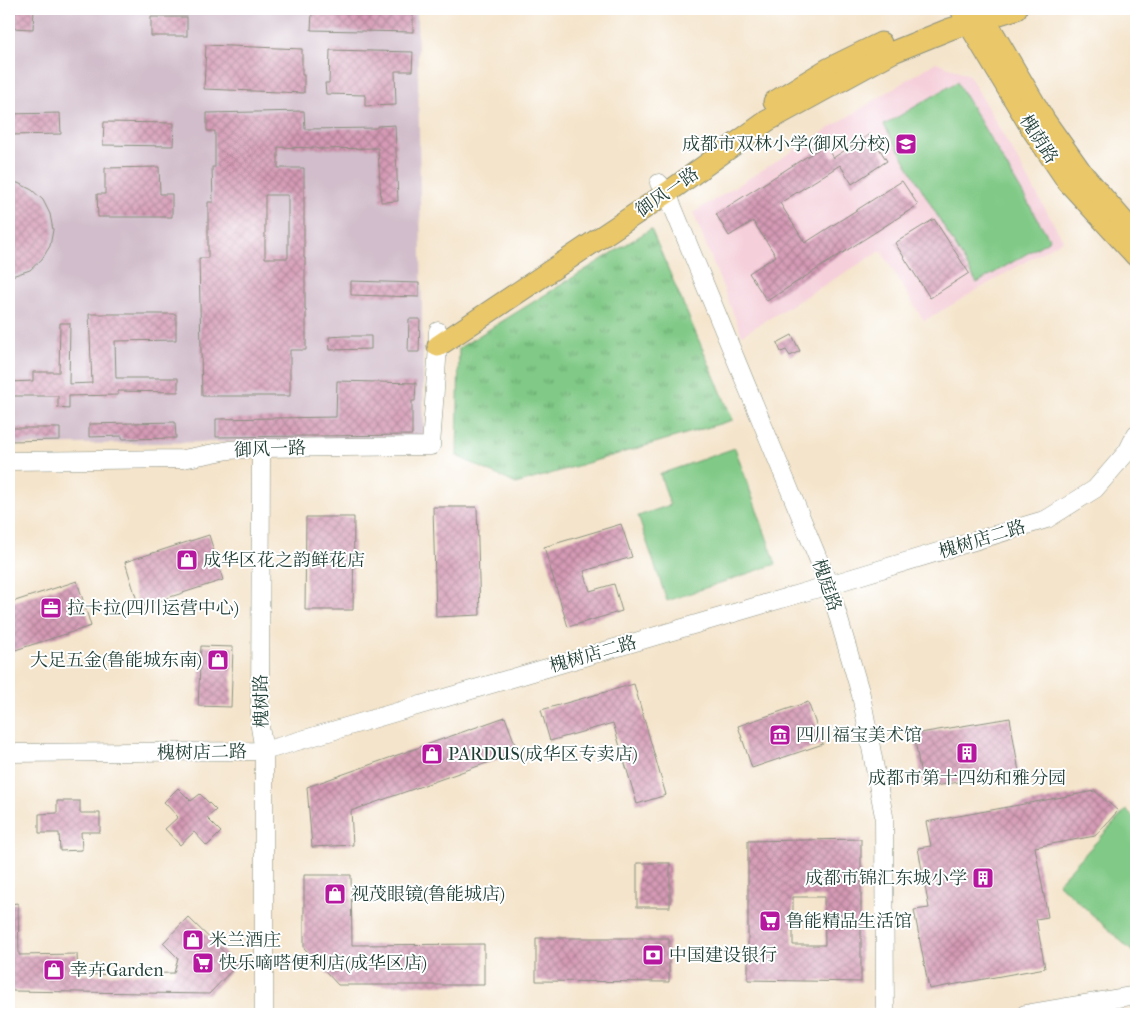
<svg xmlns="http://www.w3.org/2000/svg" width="1145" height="1023" viewBox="0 0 1145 1023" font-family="'IM FELL French Canon','Noto Serif SC',serif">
<defs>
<pattern id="grass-tufts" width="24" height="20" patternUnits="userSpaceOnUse" patternTransform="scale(1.25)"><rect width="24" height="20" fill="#80c986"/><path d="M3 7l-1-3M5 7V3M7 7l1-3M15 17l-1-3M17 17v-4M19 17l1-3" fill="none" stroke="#68a46e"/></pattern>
<pattern id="building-cross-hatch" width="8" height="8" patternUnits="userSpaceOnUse" patternTransform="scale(1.25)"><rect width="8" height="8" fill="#d59ab5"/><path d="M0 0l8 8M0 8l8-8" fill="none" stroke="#ac7f94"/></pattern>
</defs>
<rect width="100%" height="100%" fill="#fff"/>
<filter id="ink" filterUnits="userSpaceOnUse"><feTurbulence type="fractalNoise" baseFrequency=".02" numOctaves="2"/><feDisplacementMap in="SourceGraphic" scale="10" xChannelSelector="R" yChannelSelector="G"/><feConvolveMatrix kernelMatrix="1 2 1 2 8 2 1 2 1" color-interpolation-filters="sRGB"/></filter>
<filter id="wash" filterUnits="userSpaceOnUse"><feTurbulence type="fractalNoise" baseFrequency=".0096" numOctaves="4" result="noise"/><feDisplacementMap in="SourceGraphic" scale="20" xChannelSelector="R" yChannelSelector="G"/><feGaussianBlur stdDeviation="1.12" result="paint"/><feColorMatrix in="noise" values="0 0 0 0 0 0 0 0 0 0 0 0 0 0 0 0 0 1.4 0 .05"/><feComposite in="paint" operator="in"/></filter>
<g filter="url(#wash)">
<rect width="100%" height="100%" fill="#f4e4cb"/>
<polygon fill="#f5cfda" points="936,62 969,75 1063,240 924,321 881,251 742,335 693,213"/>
<polygon fill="#d1bdcb" points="9,9 417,9 424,439 9,445"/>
<polygon fill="url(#grass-tufts)" stroke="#50835d" points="651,229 733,420 516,484 457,456 459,348"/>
<g fill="#80c986" stroke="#50835d">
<polygon points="957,82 1050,240 977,283 884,125"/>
<polygon points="735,448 776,564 667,601 638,516 670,505 660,474"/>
<polygon points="1126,810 1136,820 1136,955 1058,883"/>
</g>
<g id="blocks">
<g fill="url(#building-cross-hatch)" fill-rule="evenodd">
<polygon points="12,9 34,9 33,29 11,28"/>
<polygon points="312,12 413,14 413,32 311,30"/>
<rect x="151" y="17" width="36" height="19"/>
<polygon points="206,45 302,49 302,75 304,75 304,93 204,89"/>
<polygon points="330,50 413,52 412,71 395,71 396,105 365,106 365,95 326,94 325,83 329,83"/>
<path d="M 304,111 L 305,129 L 377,128 L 377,126 L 395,125 L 398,201 L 381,202 L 378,148 L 317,149 L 317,148 L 278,147 L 278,168 L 304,168 L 304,258 L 305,258 L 305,310 L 306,310 L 306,350 L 290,350 L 290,396 L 202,396 L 199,258 L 208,258 L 208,202 L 213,202 L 212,167 L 215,167 L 215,131 L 207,131 L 207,113 ZM 265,195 L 288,195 L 288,258 L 265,258 Z"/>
<polygon points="60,113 61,134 9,135 9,114"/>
<polygon points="104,122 174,123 173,146 103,145"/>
<polygon points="870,134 887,161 852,184 840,165 780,203 805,243 902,181 918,205 767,301 749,273 776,256 753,221 729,236 716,214 825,145 833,158"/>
<polygon points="159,167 160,194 172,194 172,217 98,217 97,194 105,194 105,168"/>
<polygon points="9,182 18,183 32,190 43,200 50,214 53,230 50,246 42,259 30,270 15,275 9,276"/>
<polygon points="934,219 969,273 930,298 895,243"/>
<polygon points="351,281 419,283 419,297 351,295"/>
<polygon points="89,314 176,314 176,340 115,341 116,378 178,378 178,392 118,391 118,395 69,396 69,409 58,408 58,396 9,396 9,382 33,381 33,372 59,372 60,323 70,323 69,384 92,383"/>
<polygon points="409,319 420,319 419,352 408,352"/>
<polygon points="792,335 800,351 790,356 786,350 781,352 777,343"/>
<polygon points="345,336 371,336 371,349 330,350 329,337"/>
<polygon points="337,381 416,383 415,401 412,401 412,435 216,437 216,419 336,417"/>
<polygon points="175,422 176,438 122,439 122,436 89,437 89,424"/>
<polygon points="9,428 60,428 60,440 9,441"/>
<polygon points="433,507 477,507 480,615 436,617"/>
<polygon points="306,517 354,517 353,610 305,610"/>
<polygon points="621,524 632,557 584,571 590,591 614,584 622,611 568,627 544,547"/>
<polygon points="209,535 223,580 139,607 125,562"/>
<polygon points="77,581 91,626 9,652 9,603"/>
<polygon points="201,646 233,647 231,707 198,706"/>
<polygon points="634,684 666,795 637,804 613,723 550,741 541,710"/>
<polygon points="808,702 823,744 752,768 738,726"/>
<polygon points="505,717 518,752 351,811 353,845 312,847 307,787"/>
<polygon points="1010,718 1019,772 923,788 914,734"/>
<polygon points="178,788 191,801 200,794 216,810 207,818 221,832 207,846 194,832 180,845 165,829 178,817 164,802"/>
<polygon points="1095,791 1118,811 1095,836 1035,847 1048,917 1036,919 1045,968 929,989 914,910 929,908 918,848 931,846 926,822"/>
<polygon points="57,801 80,801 80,813 100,813 100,832 81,832 82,850 60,851 59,833 39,833 39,814 57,813"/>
<path d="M 861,839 L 861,982 L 748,980 L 748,841 ZM 793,897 L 824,897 L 825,945 L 793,945 Z"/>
<rect x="637" y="863" width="33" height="44"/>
<polygon points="304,875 351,875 352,945 484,944 484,985 338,985 304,948"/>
<polygon points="18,903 19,955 77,954 78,975 174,973 178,958 163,943 188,917 237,965 209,994 13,991 9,986 9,904"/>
<polygon points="536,938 669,938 669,982 536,981"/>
</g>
</g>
</g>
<g filter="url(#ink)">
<use href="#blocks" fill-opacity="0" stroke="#8a9080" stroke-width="1"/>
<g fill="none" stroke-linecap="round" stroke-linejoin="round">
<g stroke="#8a9080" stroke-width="19">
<g id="minor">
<polyline points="659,183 667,193 829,585 861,695 884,816 885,1014"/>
<polyline points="261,448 260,727 264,751 264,1014"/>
<polyline points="9,461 183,459 229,450 261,448 431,446 438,346 438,331"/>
<polyline points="9,753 264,751 829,585 1047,519 1095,489 1127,452 1136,434"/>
<polyline points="1025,1014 1136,995"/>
</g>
</g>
<g stroke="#8a9080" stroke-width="23">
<g id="major">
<polyline points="961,9 969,24 1032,129 1068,182 1136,256"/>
<polyline points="979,9 1045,121 1082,173 1133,232"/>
<polyline points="774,102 828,69 881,43"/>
<polyline points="438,346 667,193 767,121 893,52 950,29 1016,9"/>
</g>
</g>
<use href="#minor" stroke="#fff" stroke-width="18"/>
<use href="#major" stroke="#eac769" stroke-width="21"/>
</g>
</g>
<defs>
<g id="school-square" transform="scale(1.125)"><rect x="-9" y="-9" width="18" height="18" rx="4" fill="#b5179e" stroke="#fff"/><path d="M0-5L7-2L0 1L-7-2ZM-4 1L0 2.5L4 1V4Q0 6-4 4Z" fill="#fff"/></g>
<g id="shop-square" transform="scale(1.125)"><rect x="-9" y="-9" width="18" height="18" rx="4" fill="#b5179e" stroke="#fff"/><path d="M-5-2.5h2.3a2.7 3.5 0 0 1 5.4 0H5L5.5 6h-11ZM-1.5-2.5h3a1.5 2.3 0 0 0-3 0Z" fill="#fff"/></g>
<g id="office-square" transform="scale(1.125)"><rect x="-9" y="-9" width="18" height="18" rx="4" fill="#b5179e" stroke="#fff"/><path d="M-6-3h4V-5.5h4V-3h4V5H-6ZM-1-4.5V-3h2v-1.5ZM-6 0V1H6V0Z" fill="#fff"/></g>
<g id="museum-square" transform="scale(1.125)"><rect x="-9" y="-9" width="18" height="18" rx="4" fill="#b5179e" stroke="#fff"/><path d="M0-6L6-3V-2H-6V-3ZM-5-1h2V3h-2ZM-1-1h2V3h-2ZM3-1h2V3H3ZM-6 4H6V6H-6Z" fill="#fff"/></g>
<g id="building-square" transform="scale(1.125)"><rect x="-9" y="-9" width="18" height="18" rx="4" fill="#b5179e" stroke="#fff"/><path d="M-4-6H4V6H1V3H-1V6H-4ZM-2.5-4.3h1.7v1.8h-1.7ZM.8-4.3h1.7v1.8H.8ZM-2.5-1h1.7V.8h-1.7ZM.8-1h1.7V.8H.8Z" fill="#fff"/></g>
<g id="supermarket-square" transform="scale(1.125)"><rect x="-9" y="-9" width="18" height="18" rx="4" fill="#b5179e" stroke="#fff"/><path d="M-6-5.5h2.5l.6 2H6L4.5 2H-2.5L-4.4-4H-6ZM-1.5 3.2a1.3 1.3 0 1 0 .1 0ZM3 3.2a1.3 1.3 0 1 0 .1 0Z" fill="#fff"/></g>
<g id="bank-square" transform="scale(1.125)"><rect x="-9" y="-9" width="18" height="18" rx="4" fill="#b5179e" stroke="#fff"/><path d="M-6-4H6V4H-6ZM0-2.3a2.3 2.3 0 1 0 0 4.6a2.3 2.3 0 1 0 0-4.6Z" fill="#fff"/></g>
</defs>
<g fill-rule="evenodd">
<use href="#school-square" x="906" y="144"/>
<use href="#shop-square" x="187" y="560"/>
<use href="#office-square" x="51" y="608"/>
<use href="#shop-square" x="218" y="660"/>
<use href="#museum-square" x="780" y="735"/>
<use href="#building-square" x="967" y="753"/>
<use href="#shop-square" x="432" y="754"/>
<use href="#building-square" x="983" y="878"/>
<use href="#shop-square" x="335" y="894"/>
<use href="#supermarket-square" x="770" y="921"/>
<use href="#shop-square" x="193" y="940"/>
<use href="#bank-square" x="653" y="955"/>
<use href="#supermarket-square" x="203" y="963"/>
<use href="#shop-square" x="54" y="970"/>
</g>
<g text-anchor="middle" stroke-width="4" stroke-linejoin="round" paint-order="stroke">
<g font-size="18" fill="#1f3d34" stroke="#fff">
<text transform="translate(1039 139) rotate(57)" y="6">槐荫路</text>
<text transform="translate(667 192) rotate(-35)" y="6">御风一路</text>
<text transform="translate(270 449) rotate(-2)" y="6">御风一路</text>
<text transform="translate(982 539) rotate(-17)" y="6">槐树店二路</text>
<text transform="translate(827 585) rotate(71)" y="6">槐庭路</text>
<text transform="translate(593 654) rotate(-16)" y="6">槐树店二路</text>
<text transform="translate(261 701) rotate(-91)" y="6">槐树路</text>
<text transform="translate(202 752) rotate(-1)" y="6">槐树店二路</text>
</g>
<g font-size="18" fill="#1f3d34" stroke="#fff" text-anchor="start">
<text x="890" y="150" text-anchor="end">成都市双林小学(御风分校)</text>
<text x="203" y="566">成华区花之韵鲜花店</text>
<text x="67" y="614">拉卡拉(四川运营中心)</text>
<text x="202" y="666" text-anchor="end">大足五金(鲁能城东南)</text>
<text x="796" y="741">四川福宝美术馆</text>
<text x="448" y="760">PARDUS(成华区专卖店)</text>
<text x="967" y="784" text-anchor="middle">成都市第十四幼和雅分园</text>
<text x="967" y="884" text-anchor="end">成都市锦汇东城小学</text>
<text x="351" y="900">视茂眼镜(鲁能城店)</text>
<text x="786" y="927">鲁能精品生活馆</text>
<text x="209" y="946">米兰酒庄</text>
<text x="669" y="961">中国建设银行</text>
<text x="219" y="969">快乐嘀嗒便利店(成华区店)</text>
<text x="70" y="976">幸卉Garden</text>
</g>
</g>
<rect width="1145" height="1023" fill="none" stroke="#fff" stroke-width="30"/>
</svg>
